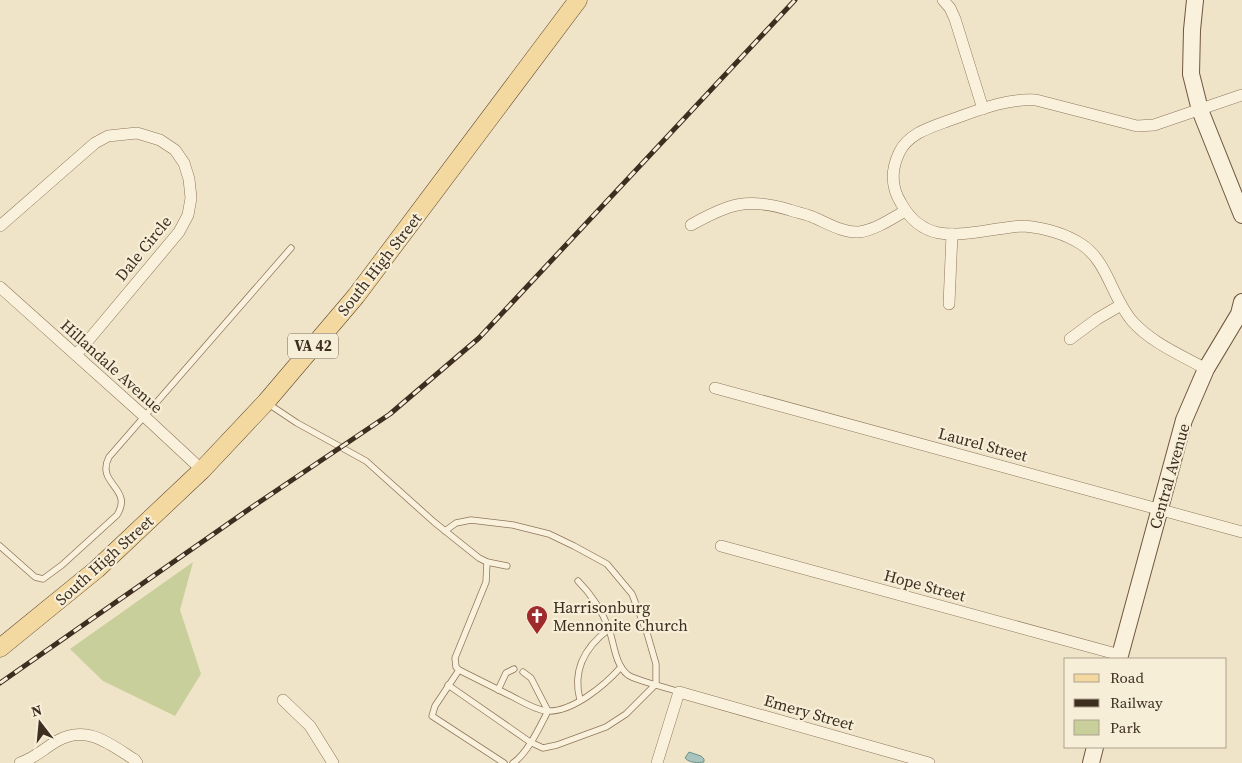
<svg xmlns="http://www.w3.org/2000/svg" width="1242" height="763" viewBox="0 0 1242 763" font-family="'Source Serif 4',serif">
<rect width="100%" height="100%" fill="#f0e4c8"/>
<polygon fill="#c9cf9b" points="193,562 180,610 201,674 175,716 103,681 70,649"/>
<path fill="#a9c4bc" stroke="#6f938a" d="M 689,752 L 701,756 L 704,759 L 704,762 C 699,763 689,763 685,758 Z"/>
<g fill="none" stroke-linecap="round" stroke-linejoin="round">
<g stroke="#8d765c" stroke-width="7">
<g id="lane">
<polyline points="267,403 297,423 366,461 434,522 479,558 487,562 507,566"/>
<polyline points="445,531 456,523 471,520 513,525 549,534 574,546 607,564 632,594 647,633 656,664 656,684 626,714 606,727 557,745 543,748 530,742 448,685"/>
<path d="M 0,546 L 35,577 L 43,579 L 62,565 L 117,515 C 134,488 95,484 109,457 L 291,248"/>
<path d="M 487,562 L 486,582 L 455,658 L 456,667 L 459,670 C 475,678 491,686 507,694 C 520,700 532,709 546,711 C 572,713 605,685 621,667"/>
<path d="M 578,581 C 592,595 602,611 609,629 C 614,643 615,665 628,675 C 637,681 666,687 679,692"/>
<polyline points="459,670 435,706 432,716 504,763"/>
<polyline points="498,690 506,673 514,669"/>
<path d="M 580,700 C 572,670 585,647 609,629"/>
<path d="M 513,763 C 528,753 540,726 548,711 L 531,678 L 523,672"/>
</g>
</g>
<g stroke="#8d765c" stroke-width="12">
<g id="street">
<polyline points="943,0 950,8 955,19 983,109"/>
<path d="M 691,225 C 728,204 747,197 790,210 C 798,213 807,214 815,218 C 829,224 844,233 859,232 C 875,230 891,219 905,211"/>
<polyline points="0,226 95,143 108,136 137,133 160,140 175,150 184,163 189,179 191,198 188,215 179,232 76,355"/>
<polyline points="0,287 144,416 202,470"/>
<polyline points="949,304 952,234"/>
<polyline points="1070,339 1097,319 1121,305"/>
<path d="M 1206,369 C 1181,355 1152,343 1133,322 C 1112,299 1108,261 1081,244 C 1064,233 1044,228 1024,226 C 1018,226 1011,227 1005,228 C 963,233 925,247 901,203 C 891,187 891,170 899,153 C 907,135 928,128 945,122 C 974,112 1004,98 1036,100 L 1137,126 L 1154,125 L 1242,95"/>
<polyline points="715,388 1242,532"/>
<polyline points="721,546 1120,655"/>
<polyline points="283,700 310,726 333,763"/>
<path d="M 20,763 C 37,757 43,749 57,741 C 87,724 110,744 135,760 L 137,763"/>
<polyline points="657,763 679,692 929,763"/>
</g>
</g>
<g stroke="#6f573f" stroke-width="18">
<g id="secondary">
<polyline points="1195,0 1192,30 1191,74 1200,110 1242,215"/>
<polyline points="1119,659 1184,420 1206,369 1239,314 1242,302"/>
<polyline points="1091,763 1095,747"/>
</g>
</g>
<g stroke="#5b4430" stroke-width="19">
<polyline id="primary" points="0,648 97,569 202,470 266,402 356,296 578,0"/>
</g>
<use href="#lane" stroke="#faf1dc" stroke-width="5.5"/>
<use href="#street" stroke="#faf1dc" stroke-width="11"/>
<use href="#secondary" stroke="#faf1dc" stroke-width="16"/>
<use href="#primary" stroke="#f3d9a0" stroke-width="18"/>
<g stroke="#3d2e20" stroke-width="5">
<polyline id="rail" points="0,683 255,505 390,414 479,338 795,0"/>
</g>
<use href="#rail" stroke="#f7eed8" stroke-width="3" stroke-dasharray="9" stroke-linecap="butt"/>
</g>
<defs>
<g id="church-pin" transform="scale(1.125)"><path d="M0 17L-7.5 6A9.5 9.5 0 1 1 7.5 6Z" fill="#9e2a2b" stroke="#f7eed8"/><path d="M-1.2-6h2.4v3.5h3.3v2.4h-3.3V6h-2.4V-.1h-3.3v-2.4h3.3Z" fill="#fff"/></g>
</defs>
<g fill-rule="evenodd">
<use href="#church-pin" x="537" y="616"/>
</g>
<g text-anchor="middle" stroke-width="4.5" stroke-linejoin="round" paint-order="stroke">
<rect fill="#f7eed8" stroke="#756857" stroke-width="1" x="288" y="333.5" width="50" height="25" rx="4"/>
<g font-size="15" font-weight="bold" fill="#3d2e20">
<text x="313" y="351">VA 42</text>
</g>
<g font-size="16" fill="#3d2e20" stroke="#f7eed8">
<text transform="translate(143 248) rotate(-51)" y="6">Dale Circle</text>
<text transform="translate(379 264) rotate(-52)" y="6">South High Street</text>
<text transform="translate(112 366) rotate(42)" y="6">Hillandale Avenue</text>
<text transform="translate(983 444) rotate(15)" y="6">Laurel Street</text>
<text transform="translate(1169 476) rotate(-74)" y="6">Central Avenue</text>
<text transform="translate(104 560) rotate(-42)" y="6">South High Street</text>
<text transform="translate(925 585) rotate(15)" y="6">Hope Street</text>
<text transform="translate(809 712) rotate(16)" y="6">Emery Street</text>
</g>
<g font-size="16" fill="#3d2e20" stroke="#f7eed8" text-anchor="start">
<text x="553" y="613">Harrisonburg<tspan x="553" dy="18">Mennonite Church</tspan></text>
</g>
</g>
<rect x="1064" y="658" width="162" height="90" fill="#f7eed8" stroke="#ada18e"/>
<rect x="1074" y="674" width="25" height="8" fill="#f3d9a0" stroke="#ada18e"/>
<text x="1110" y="683" font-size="15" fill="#3d2e20">Road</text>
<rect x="1074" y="699" width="25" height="8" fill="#3d2e20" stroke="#ada18e"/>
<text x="1110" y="708" font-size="15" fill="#3d2e20">Railway</text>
<rect x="1074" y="720" width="25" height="15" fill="#c9cf9b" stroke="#ada18e"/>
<text x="1110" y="733" font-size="15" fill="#3d2e20">Park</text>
<g transform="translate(40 723) rotate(344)" stroke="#f7eed8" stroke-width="4" paint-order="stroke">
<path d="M0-4L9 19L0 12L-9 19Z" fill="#3d2e20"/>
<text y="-8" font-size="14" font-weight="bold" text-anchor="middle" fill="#3d2e20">N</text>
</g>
</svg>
